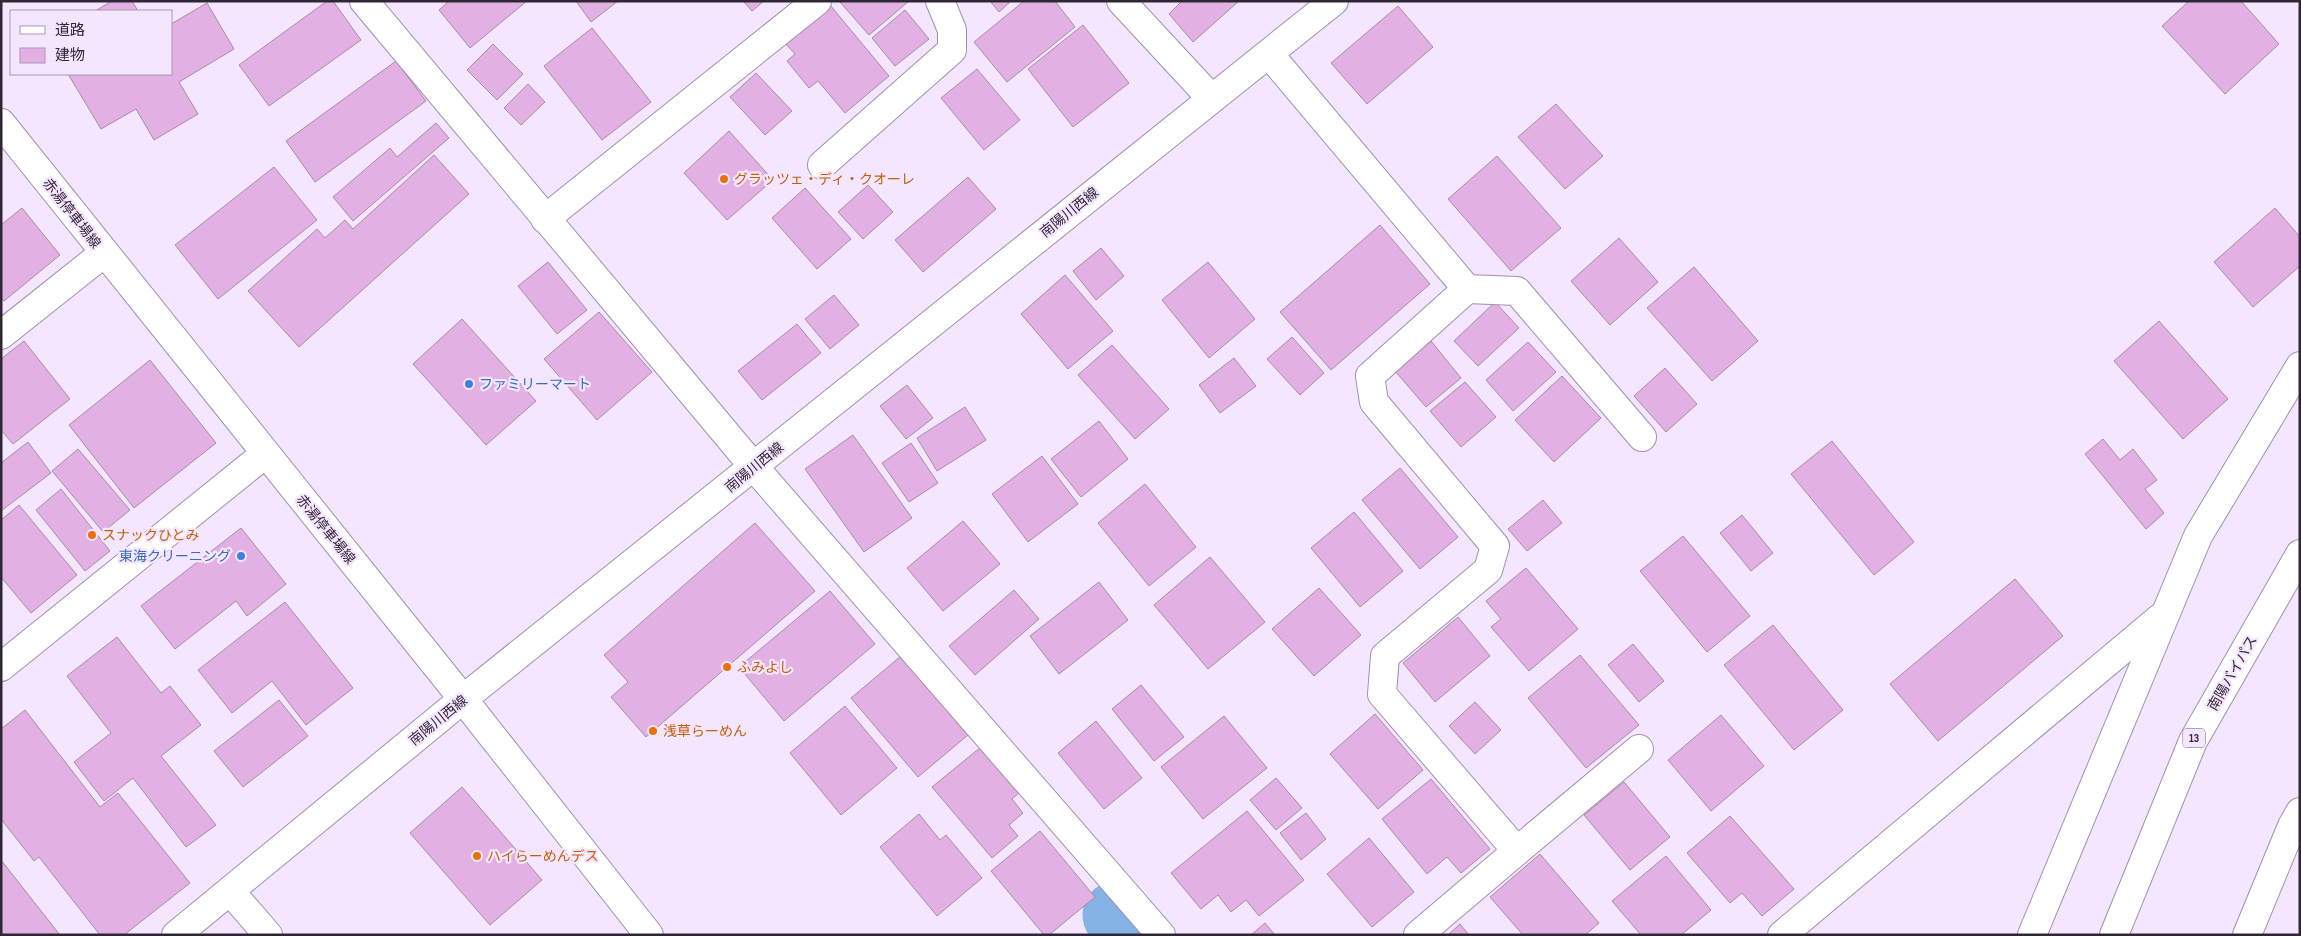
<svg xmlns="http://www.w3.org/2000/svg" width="2301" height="936" viewBox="0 0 2301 936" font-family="'Sofia Sans Condensed','Noto Sans JP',sans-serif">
<rect width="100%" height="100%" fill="#f5e6ff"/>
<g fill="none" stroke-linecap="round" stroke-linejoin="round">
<polyline stroke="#84b2e5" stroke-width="69" points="1117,915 1134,935"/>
</g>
<g fill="#e3b0e3" stroke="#a58ca5">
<polygon points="112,1 132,1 138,11 95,11"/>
<polygon points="327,1 333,1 361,40 269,106 239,65"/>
<polygon points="449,1 527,1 470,48 439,10"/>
<polygon points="576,1 618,1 591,22"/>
<polygon points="743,1 764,1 752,11"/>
<polygon points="839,1 909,1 869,35"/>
<polygon points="990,1 1011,1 999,12"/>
<polygon points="1024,1 1055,1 1075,27 1007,82 974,42"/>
<polygon points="1182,1 1239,1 1193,42 1169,14"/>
<polygon points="2189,1 2241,1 2279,44 2225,94 2162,26"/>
<polygon points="207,3 234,49 179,82 198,114 154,140 136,109 101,129 68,74 171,74 171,24"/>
<polygon points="830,5 889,76 845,113 818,81 809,88 787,61 795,54 785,43"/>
<polygon points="1398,6 1433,47 1367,104 1331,63"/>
<polygon points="905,10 929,39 895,66 872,38"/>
<polygon points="1083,25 1129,83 1073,127 1028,69"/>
<polygon points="592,28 651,102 602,140 544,66"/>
<polygon points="493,44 523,74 497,100 467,70"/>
<polygon points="396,61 426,101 315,182 286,141"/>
<polygon points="977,69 1020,120 984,150 941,98"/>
<polygon points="756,73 792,111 765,135 730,97"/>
<polygon points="528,84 545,102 521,125 504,108"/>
<polygon points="1556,104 1603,156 1565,189 1518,137"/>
<polygon points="436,123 449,138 353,221 333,197 390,148 397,157"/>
<polygon points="729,131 773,180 727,220 684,173"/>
<polygon points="434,155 469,194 299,347 248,291 317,229 325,238 345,220 353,229"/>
<polygon points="1497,156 1561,228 1511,271 1448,199"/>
<polygon points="274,167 317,220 218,299 175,245"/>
<polygon points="968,177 996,209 923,272 895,240"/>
<polygon points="868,185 893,212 863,239 838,212"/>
<polygon points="805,188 851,239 817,269 772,218"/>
<polygon points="22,208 60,255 4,301 1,298 1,225"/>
<polygon points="2275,208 2300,237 2300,266 2253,307 2214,262"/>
<polygon points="1380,225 1430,284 1331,370 1280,312"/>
<polygon points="1619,238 1658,282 1610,325 1571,281"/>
<polygon points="1101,248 1124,276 1096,300 1073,271"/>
<polygon points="548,262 587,310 557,334 518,286"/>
<polygon points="1208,262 1255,319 1209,358 1162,300"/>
<polygon points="1694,267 1758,341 1712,381 1647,308"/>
<polygon points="1065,275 1113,331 1068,369 1021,314"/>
<polygon points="834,295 859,325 830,349 805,319"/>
<polygon points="1495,302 1519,328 1478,366 1454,341"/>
<polygon points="599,312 652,372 597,420 544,359"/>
<polygon points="462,319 536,401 486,445 413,364"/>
<polygon points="2159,321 2228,399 2183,439 2114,361"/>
<polygon points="797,324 821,353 762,400 738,371"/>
<polygon points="1292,337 1324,373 1300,395 1267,359"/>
<polygon points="24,341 70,399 13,444 1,430 1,359"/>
<polygon points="1431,341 1461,378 1426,407 1395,371"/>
<polygon points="1528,342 1556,372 1513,411 1486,380"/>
<polygon points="1112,345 1169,409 1135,439 1078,375"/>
<polygon points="1234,358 1256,386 1220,413 1199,385"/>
<polygon points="150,360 216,443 134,508 69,425"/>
<polygon points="1665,368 1697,404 1666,432 1634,396"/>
<polygon points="1562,376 1601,418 1554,462 1515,420"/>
<polygon points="1465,382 1496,417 1461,447 1430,411"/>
<polygon points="907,385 933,418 906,439 880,406"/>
<polygon points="965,407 986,440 937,471 917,438"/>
<polygon points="1099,421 1128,459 1081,497 1051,459"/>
<polygon points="853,435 912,518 864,552 805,469"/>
<polygon points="2103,439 2120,460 2133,449 2157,480 2145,489 2164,513 2146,529 2085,454"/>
<polygon points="1832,441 1914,542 1874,575 1791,474"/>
<polygon points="28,442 51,473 1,511 1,463"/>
<polygon points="911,443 938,483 909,502 882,463"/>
<polygon points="78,449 130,510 103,532 52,471"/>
<polygon points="1042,456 1078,504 1028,542 992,494"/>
<polygon points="1400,468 1458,537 1420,569 1362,500"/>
<polygon points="1145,484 1196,547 1149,586 1098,523"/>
<polygon points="61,489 110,551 85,571 36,510"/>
<polygon points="1543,500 1562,523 1527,551 1508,529"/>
<polygon points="19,505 77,575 31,613 1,577 1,520"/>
<polygon points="1354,512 1403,571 1360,607 1311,548"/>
<polygon points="1742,515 1773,553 1751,571 1720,533"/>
<polygon points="963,521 1000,564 943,611 907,568"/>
<polygon points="755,523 815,591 646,737 611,697 628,682 604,655"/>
<polygon points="241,528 286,584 247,616 236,601 175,649 141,606"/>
<polygon points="1683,536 1750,616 1707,652 1640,571"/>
<polygon points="1210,557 1265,622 1208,669 1154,605"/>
<polygon points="1526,568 1578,629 1529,671 1491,627 1501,619 1486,601"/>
<polygon points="2015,579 2063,636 1938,741 1890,684"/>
<polygon points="1099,582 1128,620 1059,674 1030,636"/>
<polygon points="1319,588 1361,635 1314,676 1272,629"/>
<polygon points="1014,590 1039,619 975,675 949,646"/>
<polygon points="830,591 875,644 784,721 739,667"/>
<polygon points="285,602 353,688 306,725 272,681 232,713 198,670"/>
<polygon points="1458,617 1490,656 1435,702 1403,663"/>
<polygon points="1773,625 1843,710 1794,750 1724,665"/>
<polygon points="117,637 161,693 170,686 201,725 161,756 216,825 186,847 133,778 104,801 74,762 111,733 67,676"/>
<polygon points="1633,644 1664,681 1639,702 1608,665"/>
<polygon points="1580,655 1639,725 1586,768 1528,698"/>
<polygon points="901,656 968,735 918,777 851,698"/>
<polygon points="1141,685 1184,737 1154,761 1112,709"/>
<polygon points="279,700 308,736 243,787 214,751"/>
<polygon points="1475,702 1501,730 1475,754 1449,726"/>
<polygon points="845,706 897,768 841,815 790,753"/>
<polygon points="25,710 100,807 118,793 190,883 124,935 100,935 39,857 34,861 1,819 1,729"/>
<polygon points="1375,714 1423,770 1378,809 1330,754"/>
<polygon points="1721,715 1764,766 1711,811 1668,760"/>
<polygon points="1224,716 1267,768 1203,819 1161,767"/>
<polygon points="1096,721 1142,778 1104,809 1058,753"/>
<polygon points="981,747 1020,792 1012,799 1023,813 1009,825 1018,836 992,858 932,787"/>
<polygon points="1276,778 1302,808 1276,830 1250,800"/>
<polygon points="1431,779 1490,849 1461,873 1447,857 1427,874 1382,819"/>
<polygon points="1624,782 1670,837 1630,870 1584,815"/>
<polygon points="462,787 542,880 490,925 410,833"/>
<polygon points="1247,811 1304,880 1259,916 1246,900 1231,912 1218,895 1201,909 1171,873"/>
<polygon points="1306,813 1326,839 1301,860 1280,833"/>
<polygon points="919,814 940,840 946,835 982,878 937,916 880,847"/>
<polygon points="1730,816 1794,889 1762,916 1742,893 1730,903 1687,853"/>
<polygon points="1040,831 1095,897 1049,935 1044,935 991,871"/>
<polygon points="1369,838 1414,892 1372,927 1327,874"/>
<polygon points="1540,854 1599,923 1585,935 1523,935 1490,897"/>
<polygon points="1666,856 1711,910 1681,935 1641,935 1612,901"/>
<polygon points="1,860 60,935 1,935"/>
<polygon points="1265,923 1275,935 1251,935"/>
<polygon points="1460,924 1469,935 1448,935"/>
</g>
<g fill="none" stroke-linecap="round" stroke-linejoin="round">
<g stroke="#a290ad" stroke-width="30">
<g id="minor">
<polyline points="364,1 754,467 1161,935"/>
<polyline points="1121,1 1211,98"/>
<polyline points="1269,54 1467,289 1370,376 1374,402 1495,546 1488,570 1385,656 1382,694 1517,851 1418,935"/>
<polyline points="822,165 952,50 952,30 940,1"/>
<polyline points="545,219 817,1"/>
<polyline points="1467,289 1517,291 1642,437"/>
<polyline points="1,335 104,253"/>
<polyline points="1,667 265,454"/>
<polyline points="1517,851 1639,749"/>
<polyline points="230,891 268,935"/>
<polyline points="1782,935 2160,618"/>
<polyline points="2032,935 2198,536 2300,366"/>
<polyline points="2247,935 2292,826 2300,812"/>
</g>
</g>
<g stroke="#a290ad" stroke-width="30">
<g id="major">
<polyline points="1,123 463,699 649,935"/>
<polyline points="176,935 463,699 1334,1"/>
</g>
</g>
<g stroke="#a290ad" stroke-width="30">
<polyline id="highway" points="2114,935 2193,741 2300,554"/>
</g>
<use href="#minor" stroke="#fff" stroke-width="28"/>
<use href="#major" stroke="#fff" stroke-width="28"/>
<use href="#highway" stroke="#fff" stroke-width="28"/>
</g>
<g fill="#e8710a" stroke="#f5e6ff" stroke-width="2">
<circle cx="724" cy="179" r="5"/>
<circle cx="92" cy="535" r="5"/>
<circle cx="727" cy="667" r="5"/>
<circle cx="653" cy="731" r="5"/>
<circle cx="477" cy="856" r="5"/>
</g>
<g fill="#3f7fe0" stroke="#f5e6ff" stroke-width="2">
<circle cx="469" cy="384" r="5"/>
<circle cx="241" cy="556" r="5"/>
</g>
<g text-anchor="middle" stroke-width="4.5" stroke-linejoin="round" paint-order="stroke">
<rect fill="#f5e6ff" stroke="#6a6171" stroke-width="1" x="2183" y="728.5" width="22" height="19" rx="4"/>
<g font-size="12" font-weight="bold" fill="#2f2834">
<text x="2194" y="742">13</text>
</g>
<g font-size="14" fill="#c56008" stroke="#f5e6ff" text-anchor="start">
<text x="734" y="184">グラッツェ・ディ・クオーレ</text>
<text x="102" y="540">スナックひとみ</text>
<text x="737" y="672">ふみよし</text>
<text x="663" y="736">浅草らーめん</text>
<text x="487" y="861">ハイらーめんデス</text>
</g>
<g font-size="14" fill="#2f2834" stroke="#f5e6ff">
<text transform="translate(1069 212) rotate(-39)" y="5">南陽川西線</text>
<text transform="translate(72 213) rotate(52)" y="5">赤湯停車場線</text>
<text transform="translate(754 467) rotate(-39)" y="5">南陽川西線</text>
<text transform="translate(326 529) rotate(51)" y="5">赤湯停車場線</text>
<text transform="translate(2232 673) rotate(-60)" y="5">南陽バイパス</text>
<text transform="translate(438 720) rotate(-39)" y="5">南陽川西線</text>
</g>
<g font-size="14" fill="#366cbe" stroke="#f5e6ff" text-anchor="start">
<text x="479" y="389">ファミリーマート</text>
<text x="231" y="561" text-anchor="end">東海クリーニング</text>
</g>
</g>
<rect width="2301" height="936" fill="none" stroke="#2f2834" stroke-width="5"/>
<rect x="10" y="10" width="162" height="65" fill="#f5e6ff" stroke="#a69aae"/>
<rect x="20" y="26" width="25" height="8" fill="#ffffff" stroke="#a69aae"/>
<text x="55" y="35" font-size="15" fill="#2f2834">道路</text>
<rect x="20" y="48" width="25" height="15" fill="#e3b0e3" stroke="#a69aae"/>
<text x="55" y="60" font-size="15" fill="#2f2834">建物</text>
</svg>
